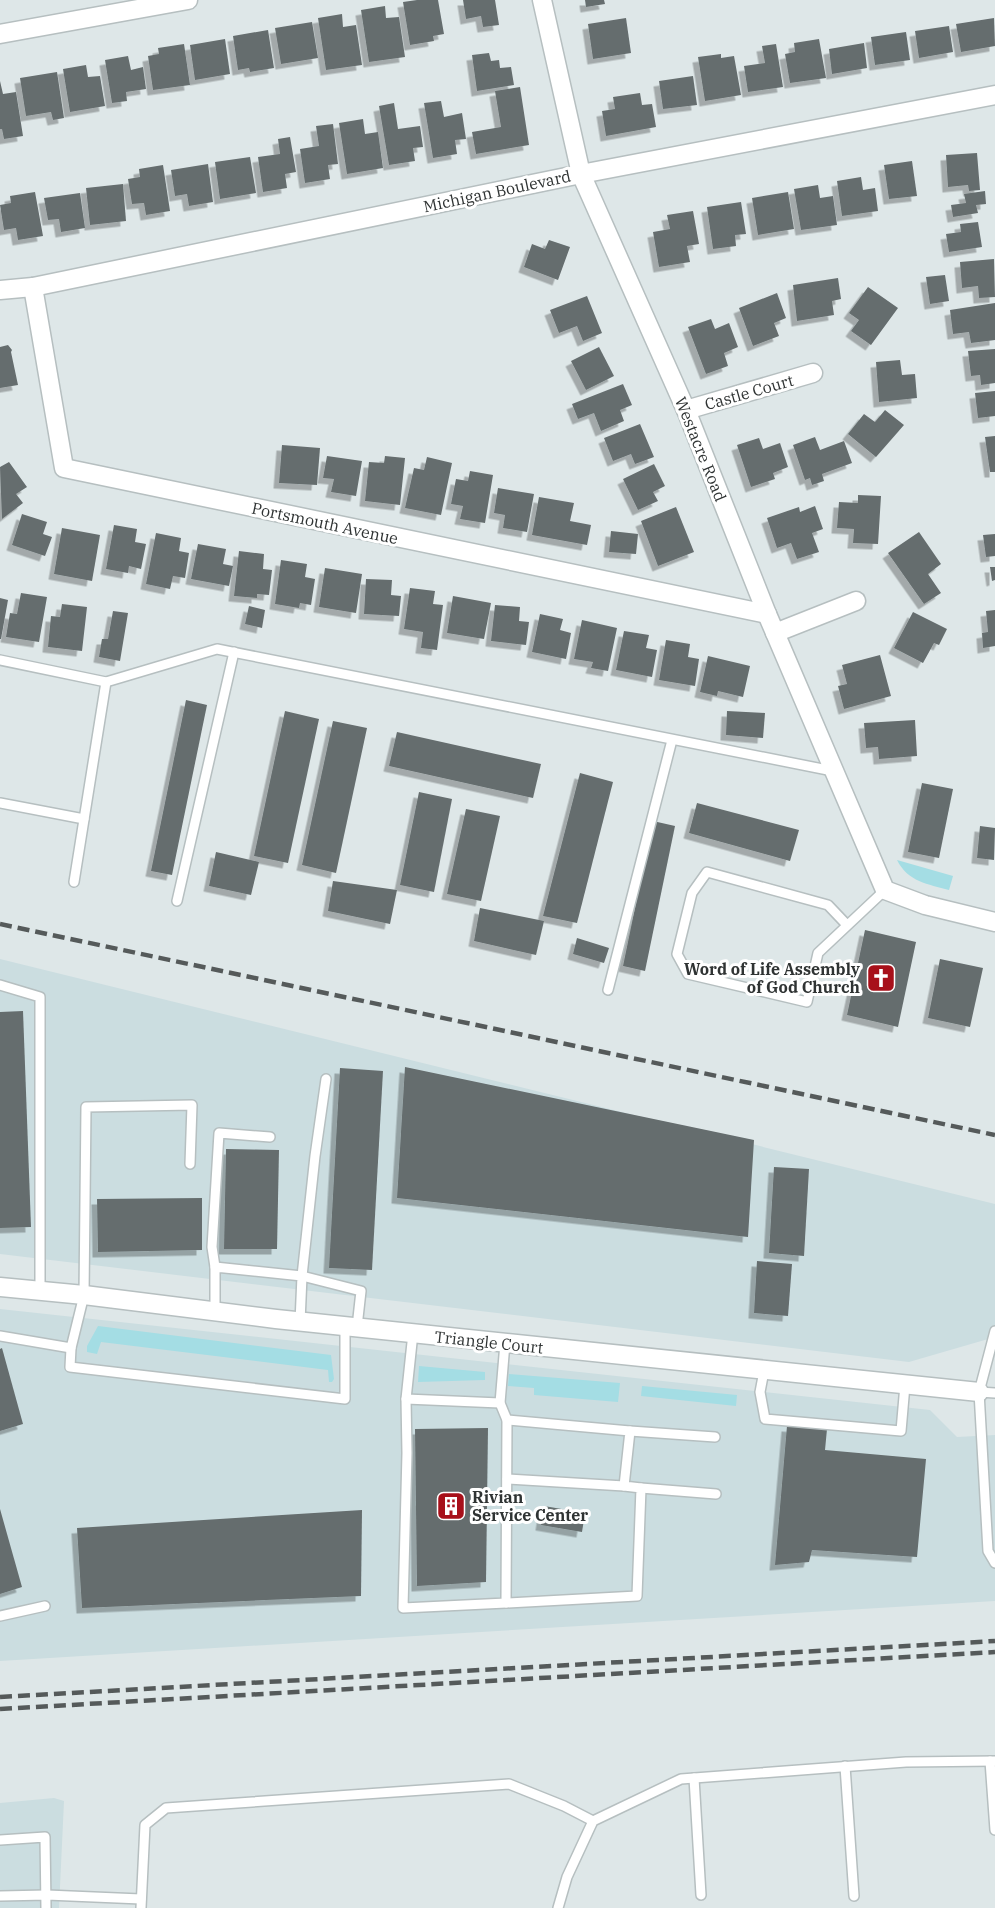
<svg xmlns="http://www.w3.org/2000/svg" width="995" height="1908" viewBox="0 0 995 1908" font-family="'IBM Plex Serif',serif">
<defs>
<filter id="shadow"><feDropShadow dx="-5.5" dy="5.5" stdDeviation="0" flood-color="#0004"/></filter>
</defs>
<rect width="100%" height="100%" fill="#dee7e8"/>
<g fill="#cbdde0">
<polygon points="0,959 995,1204 995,1337 909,1362 0,1254"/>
<polygon points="0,1309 930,1410 957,1437 995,1435 995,1601 0,1661"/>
<polygon points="54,1798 64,1801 59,1908 0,1908 0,1803"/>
</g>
<g fill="#a4dde4">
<path d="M 897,860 L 953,876 L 949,890 C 928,884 908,882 897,860 Z"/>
<polygon points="98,1326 331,1355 334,1379 332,1382 329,1382 328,1370 101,1342 97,1354 87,1352 87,1346"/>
<polygon points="419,1366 485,1372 485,1380 418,1382"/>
<polygon points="509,1374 620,1383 618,1402 534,1395 534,1388 508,1386"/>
<polygon points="642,1386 737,1395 736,1406 641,1396"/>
</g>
<g fill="#656d6e" filter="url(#shadow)">
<polygon points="417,0 438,0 444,34 433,36 434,41 410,45 403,2"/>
<polygon points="463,0 495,0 499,25 483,27 481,16 466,19"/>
<polygon points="585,0 604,0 605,4 586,7"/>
<polygon points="385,6 386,18 399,17 405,57 369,62 361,10"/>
<polygon points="342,14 343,27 356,25 362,65 326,70 318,18"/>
<polygon points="626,18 631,53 593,59 588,24"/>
<polygon points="994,18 995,46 961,52 956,24"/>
<polygon points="312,22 318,58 281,64 275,28"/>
<polygon points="949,26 953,52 919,58 915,31"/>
<polygon points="268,30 274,68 250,72 249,68 238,70 233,36"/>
<polygon points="906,32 910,60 875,65 871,37"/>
<polygon points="225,39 230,74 195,80 190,45"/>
<polygon points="819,39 826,78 790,83 785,54 795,52 794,43"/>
<polygon points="864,43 867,68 832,74 829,49"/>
<polygon points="184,44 190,85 153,90 148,56 159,54 158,48"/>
<polygon points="776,44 783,87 748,92 744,66 765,63 762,46"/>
<polygon points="489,53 491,61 499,60 500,68 511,67 514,85 477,91 472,55"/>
<polygon points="721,54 721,58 734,56 741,95 705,101 698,57"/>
<polygon points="128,56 131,70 143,67 146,89 126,92 127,101 112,103 105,60"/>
<polygon points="86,65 88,77 100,76 105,106 70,112 63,69"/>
<polygon points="57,72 64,118 53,120 51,112 26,116 20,78"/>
<polygon points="693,76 697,105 663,109 659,81"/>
<polygon points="0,81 3,94 16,92 23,136 4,139 2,129 0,129"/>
<polygon points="520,87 529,145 476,154 472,132 501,127 495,91"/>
<polygon points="640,93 642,105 652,104 656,127 606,136 602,111 615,109 613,97"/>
<polygon points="441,101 444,117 462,113 466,139 455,140 457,154 433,158 424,103"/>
<polygon points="394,103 398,129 420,126 423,147 413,148 415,161 389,165 379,106"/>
<polygon points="363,119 365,134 378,132 383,168 347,174 339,123"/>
<polygon points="333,124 338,164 328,165 330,179 305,183 300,149 319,146 316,126"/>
<polygon points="290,137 296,172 285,174 287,188 263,192 258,157 280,154 278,139"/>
<polygon points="977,153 980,190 969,191 968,185 948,187 946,155"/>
<polygon points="250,157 256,193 220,199 215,162"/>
<polygon points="912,161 917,196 889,199 884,165"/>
<polygon points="208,164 213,202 189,206 187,194 175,196 171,170"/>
<polygon points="163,165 170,211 146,215 144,203 132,204 128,179 140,177 139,169"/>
<polygon points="861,177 863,190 875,188 878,211 842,216 837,181"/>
<polygon points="123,184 126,221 90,225 86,188"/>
<polygon points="818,185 820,198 833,196 837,225 801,230 794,189"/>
<polygon points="985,191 986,204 976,205 978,213 953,217 951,205 966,203 964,194"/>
<polygon points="35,192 43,236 18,240 16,228 4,230 0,205 11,203 10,196"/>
<polygon points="788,192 794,229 758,235 752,198"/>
<polygon points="80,193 85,228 61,232 59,219 48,220 44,198"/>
<polygon points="741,202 746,234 735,235 736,246 713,249 707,207"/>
<polygon points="693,211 699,244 687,246 690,262 659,267 653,232 670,229 667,215"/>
<polygon points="978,222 982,247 949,252 946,234 961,232 960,224"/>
<polygon points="549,240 570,247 558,280 524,267 532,244 545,249"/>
<polygon points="994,259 995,297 979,298 978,286 962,288 960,262"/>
<polygon points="945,275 949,301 930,304 926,277"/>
<polygon points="838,278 841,299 832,301 834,315 797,321 793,285"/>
<polygon points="868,287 898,308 871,345 851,331 859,320 849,313"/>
<polygon points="777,293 786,318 774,323 779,336 753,346 739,308"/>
<polygon points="587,296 602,333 583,341 577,326 559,333 550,310"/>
<polygon points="995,303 995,340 971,343 969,332 953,334 950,310"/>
<polygon points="711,319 715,329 729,323 738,347 724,353 728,366 706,374 688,327"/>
<polygon points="8,345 12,350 11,352 18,385 0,388 0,347"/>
<polygon points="599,347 614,376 586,390 571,361"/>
<polygon points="995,349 995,383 981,385 980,375 971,376 968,351"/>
<polygon points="900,360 902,375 915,374 917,398 879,402 876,362"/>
<polygon points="623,384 632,405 620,410 624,421 601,431 594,413 578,419 572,404"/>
<polygon points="995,391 995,416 978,418 975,393"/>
<polygon points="885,410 904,425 876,457 848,434 864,414 875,422"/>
<polygon points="640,424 654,457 635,464 631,454 613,461 604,438"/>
<polygon points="995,436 995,472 990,472 985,437"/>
<polygon points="815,437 820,450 844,441 852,463 822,474 824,481 812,485 810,478 805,480 793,445"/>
<polygon points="759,438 763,449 780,443 788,467 773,473 775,479 751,487 737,445"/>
<polygon points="282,445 320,448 317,485 279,483"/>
<polygon points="327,456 362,461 356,496 331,492 334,479 323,478"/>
<polygon points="385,456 405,458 400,505 365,501 369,462 384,463"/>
<polygon points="427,457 452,463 441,515 405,508 414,468 424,470"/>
<polygon points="9,462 27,487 16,494 23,503 2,519 0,467"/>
<polygon points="654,464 665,486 653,492 658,501 638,510 623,479"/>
<polygon points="470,471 493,475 485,523 460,519 463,506 451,504 456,479 468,481"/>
<polygon points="498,488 534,494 527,532 503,528 505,515 494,513"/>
<polygon points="858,495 881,496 878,544 853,543 854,529 837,528 839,502 858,503"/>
<polygon points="539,497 574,503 570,521 591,525 587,545 532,535"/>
<polygon points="815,506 823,529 812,533 819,552 797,559 791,543 777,548 767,518 799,507 800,512"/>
<polygon points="676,507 694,552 658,566 641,521"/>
<polygon points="22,514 47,522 43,534 52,537 45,556 12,545"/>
<polygon points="114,525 137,529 135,542 146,544 141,569 129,566 128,573 106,569"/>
<polygon points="62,528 100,535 92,581 54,574"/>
<polygon points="611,531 638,534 636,554 609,552"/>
<polygon points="919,532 941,564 928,574 941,593 924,604 888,553"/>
<polygon points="156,533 181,538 179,551 189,553 185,578 173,576 170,589 146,584"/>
<polygon points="995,534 995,556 986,557 983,535"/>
<polygon points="198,544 226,549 223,564 233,566 229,586 191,579"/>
<polygon points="239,551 264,554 263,569 272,570 269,595 257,594 257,598 234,596"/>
<polygon points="281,560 307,564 305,577 315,579 311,605 300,603 299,608 275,604"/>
<polygon points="990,567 995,567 995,580 992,581"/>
<polygon points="325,568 362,574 356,613 319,607"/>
<polygon points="366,579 392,580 391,595 401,596 399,616 364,614"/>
<polygon points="410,588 435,591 433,604 443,605 437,650 421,648 423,632 404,629"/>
<polygon points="21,593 47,597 39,642 6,637 10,613 17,614"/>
<polygon points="453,596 491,603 484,639 447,633"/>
<polygon points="0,598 8,600 1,639 0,639"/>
<polygon points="62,604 87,607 82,651 48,647 51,616 60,617"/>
<polygon points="495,605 520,607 519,621 529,622 526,645 491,641"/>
<polygon points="249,606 265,610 262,628 245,624"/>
<polygon points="995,610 995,646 983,648 982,633 988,632 986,611"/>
<polygon points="113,611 128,613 120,661 99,657 102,639 108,639"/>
<polygon points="913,612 947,629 939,645 934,643 923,663 894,648"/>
<polygon points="540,614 563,619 560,630 571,633 566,659 532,652"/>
<polygon points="582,620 617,628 608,671 591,668 593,662 574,659"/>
<polygon points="624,631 649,635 646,648 657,650 652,677 616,670"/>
<polygon points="666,640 690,644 688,657 699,659 695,686 659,680"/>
<polygon points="880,655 891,696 844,709 838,686 847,684 842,665"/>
<polygon points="708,656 750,666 743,697 718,691 717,696 700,692"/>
<polygon points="186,700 207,705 172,875 151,871"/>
<polygon points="285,711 319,719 288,863 254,856"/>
<polygon points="727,711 765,713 763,738 726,735"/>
<polygon points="915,720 917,756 879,759 878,747 866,748 864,723"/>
<polygon points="333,721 367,728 336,873 302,865"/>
<polygon points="397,732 541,764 533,798 389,766"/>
<polygon points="580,773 613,782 577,923 543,916"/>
<polygon points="922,783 953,789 939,858 908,852"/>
<polygon points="419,792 452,799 434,892 400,885"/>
<polygon points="697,803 799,830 790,861 689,833"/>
<polygon points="466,809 500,816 481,901 447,894"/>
<polygon points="653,821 675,826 645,971 623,966"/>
<polygon points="980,826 995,828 994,860 977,858"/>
<polygon points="216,852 259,862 251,895 209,886"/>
<polygon points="333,881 397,890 390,924 328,911"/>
<polygon points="480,908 544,921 536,955 474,941"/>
<polygon points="865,930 916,942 898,1027 847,1015"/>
<polygon points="577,938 609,948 604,963 573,954"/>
<polygon points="940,959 983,968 970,1027 928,1018"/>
<polygon points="23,1011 31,1227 0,1228 0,1012"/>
<polygon points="405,1067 754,1140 748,1237 397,1198"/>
<polygon points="340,1068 383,1071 372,1270 329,1268"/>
<polygon points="226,1149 279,1150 277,1249 224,1249"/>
<polygon points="774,1167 809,1169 804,1256 769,1253"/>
<polygon points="202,1198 202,1250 98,1252 97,1199"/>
<polygon points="757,1261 792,1264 788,1316 754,1313"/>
<polygon points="2,1348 23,1424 0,1431 0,1349"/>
<polygon points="787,1426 827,1429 825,1450 926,1459 917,1557 812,1550 809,1562 775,1565"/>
<polygon points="488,1428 486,1582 417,1586 415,1429"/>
<polygon points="544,1506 585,1513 582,1532 541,1525"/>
<polygon points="0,1509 22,1587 0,1594"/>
<polygon points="362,1510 361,1596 82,1608 77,1528"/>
</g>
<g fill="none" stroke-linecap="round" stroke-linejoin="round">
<g stroke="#b6bfc0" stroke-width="12">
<g id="service">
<polyline points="0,660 106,682"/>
<polyline points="0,803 84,819"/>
<polyline points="74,882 106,682 217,649 833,771"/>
<polyline points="177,901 234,652"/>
<polyline points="847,925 828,905 707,872 692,893 677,954 688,974 807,1002 818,953 885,890"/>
<polyline points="0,985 40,997 40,1291"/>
<polyline points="608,990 672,740"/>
<polyline points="326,1079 315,1156 302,1276 361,1291 357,1327"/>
<polyline points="215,1267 212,1247 219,1133 270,1137"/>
<polyline points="215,1311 215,1267 302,1276 300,1322"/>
<polyline points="995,1331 979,1392 988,1551 995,1563"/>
<polyline points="413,1333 406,1399 407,1453 403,1608 506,1603 507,1420 500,1403 505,1343"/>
<polyline points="0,1336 71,1348 84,1295 86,1107 192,1105 190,1164"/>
<polyline points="71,1348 70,1367 345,1399 345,1326"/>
<polyline points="764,1371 760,1392 765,1419 901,1431 905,1385"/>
<polyline points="979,1392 995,1393"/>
<polyline points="406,1399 500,1403"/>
<polyline points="630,1431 715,1437"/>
<polyline points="507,1479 624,1486"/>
<polyline points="641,1488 716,1494"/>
<polyline points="506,1603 637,1596 641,1488 624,1486 630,1431 507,1420"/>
<polyline points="0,1616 45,1606"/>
<polyline points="990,1761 995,1830"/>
<polyline points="845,1766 854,1896"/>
<polyline points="694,1778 701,1895"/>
<polyline points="0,1840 45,1837 46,1908"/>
<polyline points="0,1896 47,1895 141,1899"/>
<polyline points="141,1908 145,1825 166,1808 509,1784 564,1806 593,1821"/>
<polyline points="558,1908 567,1877 593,1821 681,1779 906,1762 995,1761"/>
</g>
</g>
<g stroke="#b6bfc0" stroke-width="21">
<g id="minor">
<polyline points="542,0 581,174 686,410 767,614 885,890 925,905 995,922"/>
<polyline points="0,34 188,0"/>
<polyline points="33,287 64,468 767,614"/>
<polyline points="0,290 33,287 581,174 995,95"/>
<polyline points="686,410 813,373"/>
<polyline points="775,633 856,601"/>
<polyline points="0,1287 84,1295 276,1319 979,1392"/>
</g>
</g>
<use href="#service" stroke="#fff" stroke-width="9"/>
<use href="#minor" stroke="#fff" stroke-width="18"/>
<g stroke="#555a5a" stroke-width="4.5" stroke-dasharray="12 6" stroke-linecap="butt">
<polyline points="0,924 995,1135"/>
<polyline points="0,1697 995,1641"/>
<polyline points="0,1709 995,1652"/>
</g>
</g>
<defs>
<g id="church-square" transform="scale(1.5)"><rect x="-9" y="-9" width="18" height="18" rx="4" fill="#a7101a" stroke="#fff"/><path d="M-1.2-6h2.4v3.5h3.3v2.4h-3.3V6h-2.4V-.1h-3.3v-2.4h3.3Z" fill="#fff"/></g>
<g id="building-square" transform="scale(1.5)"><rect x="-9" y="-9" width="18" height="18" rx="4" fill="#a7101a" stroke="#fff"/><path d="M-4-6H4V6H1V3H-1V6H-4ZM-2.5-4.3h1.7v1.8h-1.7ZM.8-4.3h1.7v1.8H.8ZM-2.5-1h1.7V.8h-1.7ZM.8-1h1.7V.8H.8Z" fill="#fff"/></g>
</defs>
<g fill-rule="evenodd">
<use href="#church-square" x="881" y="978"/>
<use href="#building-square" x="451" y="1506"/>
</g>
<g text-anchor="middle" stroke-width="6" stroke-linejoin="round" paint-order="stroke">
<g font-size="16" fill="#2f3333" stroke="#fff">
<text transform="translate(497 191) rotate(-12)" y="6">Michigan Boulevard</text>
<text transform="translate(749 392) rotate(-16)" y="6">Castle Court</text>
<text transform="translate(701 449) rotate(68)" y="6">Westacre Road</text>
<text transform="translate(325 523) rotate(12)" y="6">Portsmouth Avenue</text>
<text transform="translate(489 1342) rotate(6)" y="6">Triangle Court</text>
</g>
<g font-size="16" font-weight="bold" fill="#2f3333" stroke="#fff" text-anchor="end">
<text x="860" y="975">Word of Life Assembly<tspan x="860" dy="18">of God Church</tspan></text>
<text x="472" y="1503" text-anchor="start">Rivian<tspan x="472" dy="18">Service Center</tspan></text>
</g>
</g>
</svg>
